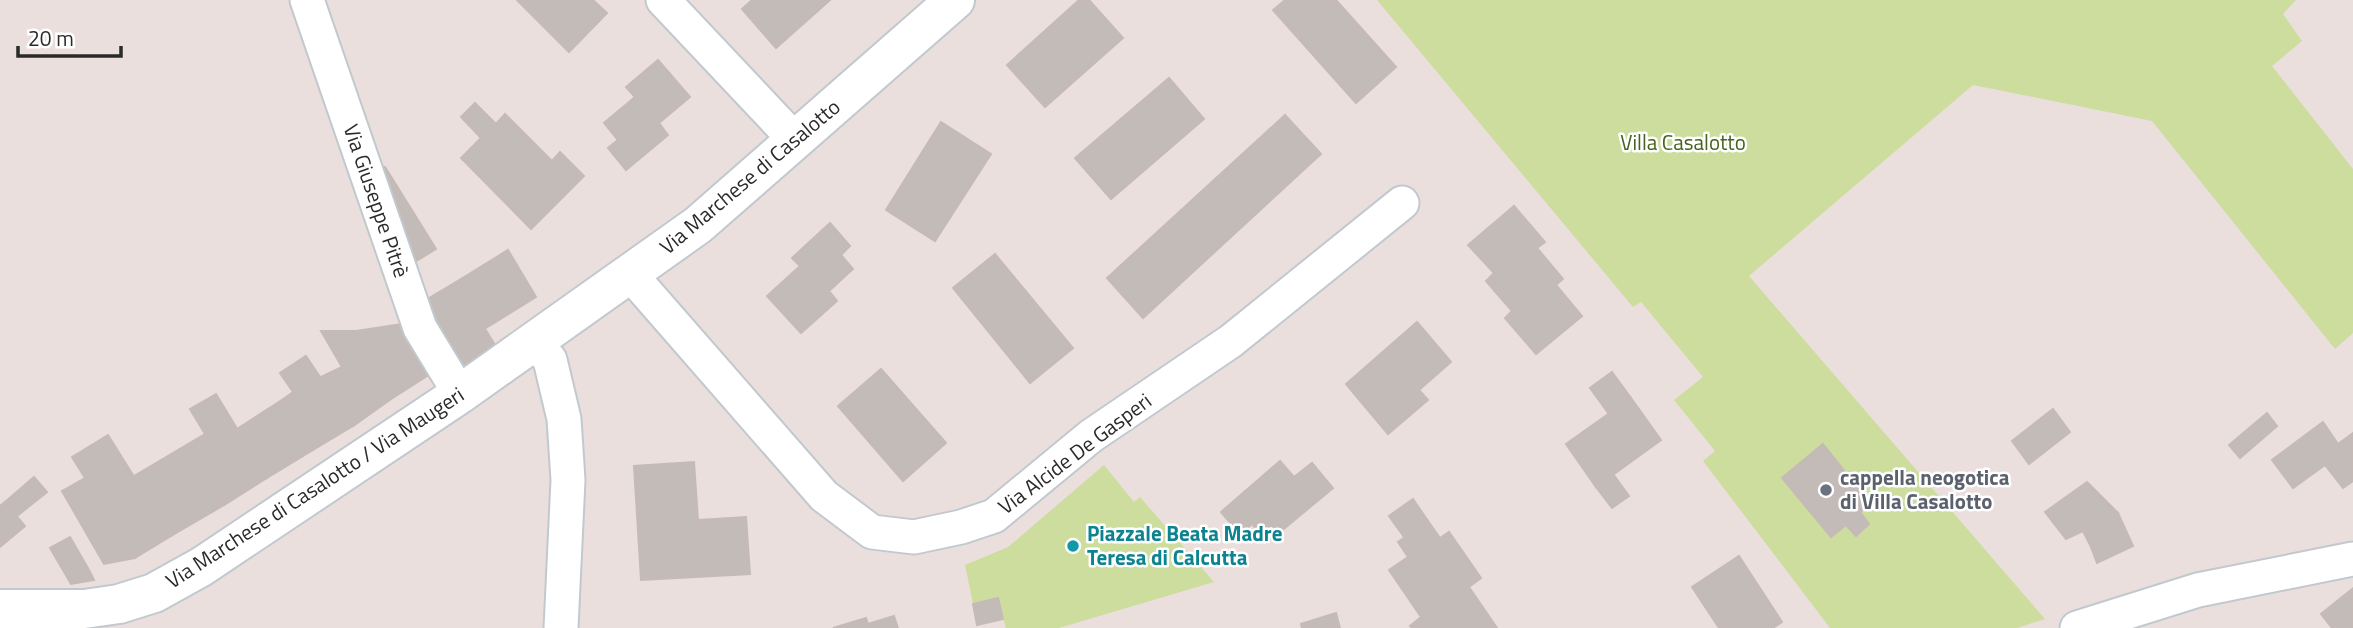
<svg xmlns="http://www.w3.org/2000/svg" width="2353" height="628" viewBox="0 0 2353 628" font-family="'Titillium Web',sans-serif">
<rect width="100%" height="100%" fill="#ebdfdd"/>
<g fill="#cddd9e">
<polygon points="1377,0 2296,0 2283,14 2302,41 2272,66 2353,169 2353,333 2335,349 2152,121 1973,85 1749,276 2045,619 2017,628 1830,628 1703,461 1715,451 1674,400 1703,377 1641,302 1633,307"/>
<polygon points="1104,465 1134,502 1140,497 1214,582 1059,628 1006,628 998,599 973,604 965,565 1008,547"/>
</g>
<g fill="#c3bbb8" stroke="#c6bab7" stroke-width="2">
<polygon points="517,0 593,0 607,13 569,52"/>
<polygon points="752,0 830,0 776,48 742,9"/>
<polygon points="1079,0 1089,0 1123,38 1045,107 1007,65"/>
<polygon points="1285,0 1336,0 1396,67 1356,103 1273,10"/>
<polygon points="658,60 690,97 659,123 668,135 626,170 608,148 618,140 604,123 635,97 626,87"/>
<polygon points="1169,78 1204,119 1111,199 1075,158"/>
<polygon points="475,103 496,124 505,114 552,161 560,152 584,176 531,229 461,158 481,138 461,117"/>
<polygon points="1285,115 1321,154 1143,318 1107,278"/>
<polygon points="941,122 991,154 935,241 886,210"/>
<polygon points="385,167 436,249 408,266 375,173"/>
<polygon points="1514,206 1545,242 1537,248 1563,279 1556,285 1582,316 1536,354 1505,318 1512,311 1486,281 1494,273 1468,245"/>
<polygon points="830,223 850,246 841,255 853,269 829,291 837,301 801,333 767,296 800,266 792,258"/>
<polygon points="508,250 536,297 484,329 456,282"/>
<polygon points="995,254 1073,348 1030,383 953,288"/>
<polygon points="456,282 495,345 455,370 421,303"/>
<polygon points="1417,322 1451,362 1419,390 1428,400 1388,434 1346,384"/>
<polygon points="408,323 435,371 394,397 356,331"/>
<polygon points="321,331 356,331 394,397 353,426 321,377 342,367"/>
<polygon points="306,356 353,426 313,450 282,400 293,392 280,373"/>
<polygon points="881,369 946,443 903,481 838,406"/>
<polygon points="1612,372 1631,398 1609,414 1590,388"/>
<polygon points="216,394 267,478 224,505 188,444 205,434 190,409"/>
<polygon points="1631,398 1661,440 1596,487 1566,444"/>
<polygon points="282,400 313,450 267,478 237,429"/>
<polygon points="2053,409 2070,432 2029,464 2012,441"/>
<polygon points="2267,413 2277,426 2240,458 2229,445"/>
<polygon points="2323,422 2338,444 2353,433 2353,481 2343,488 2325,465 2293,488 2272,460"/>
<polygon points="108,435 171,536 135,558 72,457"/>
<polygon points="188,444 224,505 171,536 134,476"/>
<polygon points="1823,444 1870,503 1860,512 1869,524 1856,536 1846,525 1831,537 1782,478"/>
<polygon points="1280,461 1294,477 1312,463 1333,488 1267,543 1252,524 1240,534 1221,512"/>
<polygon points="694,462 698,520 746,517 750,574 641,580 634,466"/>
<polygon points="1613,474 1629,496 1612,508 1596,487"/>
<polygon points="34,477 47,492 17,516 5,502"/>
<polygon points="85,478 135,558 104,564 62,491"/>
<polygon points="2087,482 2118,513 2109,520 2117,536 2091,547 2083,531 2066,539 2045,512"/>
<polygon points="1413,499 1428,521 1404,537 1389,516"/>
<polygon points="5,502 25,526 0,547 0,506"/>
<polygon points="2118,513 2133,546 2097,563 2091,547 2117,536 2109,520"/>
<polygon points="1428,521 1440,538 1449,532 1481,578 1469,587 1497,628 1412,628 1410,626 1421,617 1389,570 1408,557 1398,542"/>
<polygon points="70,537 89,570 94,580 71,584 50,548"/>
<polygon points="1739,556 1782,622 1773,628 1719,628 1692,587"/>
<polygon points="2352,589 2353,628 2332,628 2321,614"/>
<polygon points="998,598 1003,619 977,625 973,604"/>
<polygon points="1336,613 1340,628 1302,628 1301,624"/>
<polygon points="894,616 898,628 833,628 866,618 868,624"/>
</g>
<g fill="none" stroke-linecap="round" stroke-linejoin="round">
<g stroke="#c1c9cf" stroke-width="37">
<g id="street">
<polyline points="307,0 420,328 460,394"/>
<polyline points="663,0 796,141"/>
<polyline points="631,275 824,496 872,532 914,537 961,527 994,516 1091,436 1231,341 1402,203"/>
<polyline points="535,341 550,360 564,419 568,480 561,628"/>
<polyline points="2077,628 2198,590 2353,559"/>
</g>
</g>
<g stroke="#c1c9cf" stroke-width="42">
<polyline id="secondary" points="0,609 84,609 119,604 154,593 201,567 460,394 698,225 955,0"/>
</g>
<use href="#street" stroke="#fff" stroke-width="33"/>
<use href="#secondary" stroke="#fff" stroke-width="38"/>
</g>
<circle fill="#6b7280" stroke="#fff" stroke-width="2.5" cx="1826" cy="490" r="7"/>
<circle fill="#0f9aa8" stroke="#fff" stroke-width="2.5" cx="1073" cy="546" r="7"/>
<g text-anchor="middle" stroke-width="5" stroke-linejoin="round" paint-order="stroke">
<g font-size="21" fill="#486120" stroke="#fff">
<text x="1683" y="150">Villa Casalotto</text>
</g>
<g font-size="21" fill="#2a2a2a" stroke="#fff">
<text transform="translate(750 177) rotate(-40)" y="7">Via Marchese di Casalotto</text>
<text transform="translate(376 201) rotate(71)" y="7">Via Giuseppe Pitrè</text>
<text transform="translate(1075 454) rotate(-37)" y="7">Via Alcide De Gasperi</text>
<text transform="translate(315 488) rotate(-33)" y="7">Via Marchese di Casalotto / Via Maugeri</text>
</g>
<g font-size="21" font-weight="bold" fill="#5b616d" stroke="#fff" text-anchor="start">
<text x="1840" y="485">cappella neogotica<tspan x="1840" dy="24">di Villa Casalotto</tspan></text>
</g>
<g font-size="21" font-weight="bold" fill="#0d838f" stroke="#fff" text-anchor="start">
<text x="1087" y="541">Piazzale Beata Madre<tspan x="1087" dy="24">Teresa di Calcutta</tspan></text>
</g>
</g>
<path d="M18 46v10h103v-10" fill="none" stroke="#2a2a2a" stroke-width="3.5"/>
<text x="28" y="46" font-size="21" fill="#2a2a2a" stroke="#ffffff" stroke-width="5" paint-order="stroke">20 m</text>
</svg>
